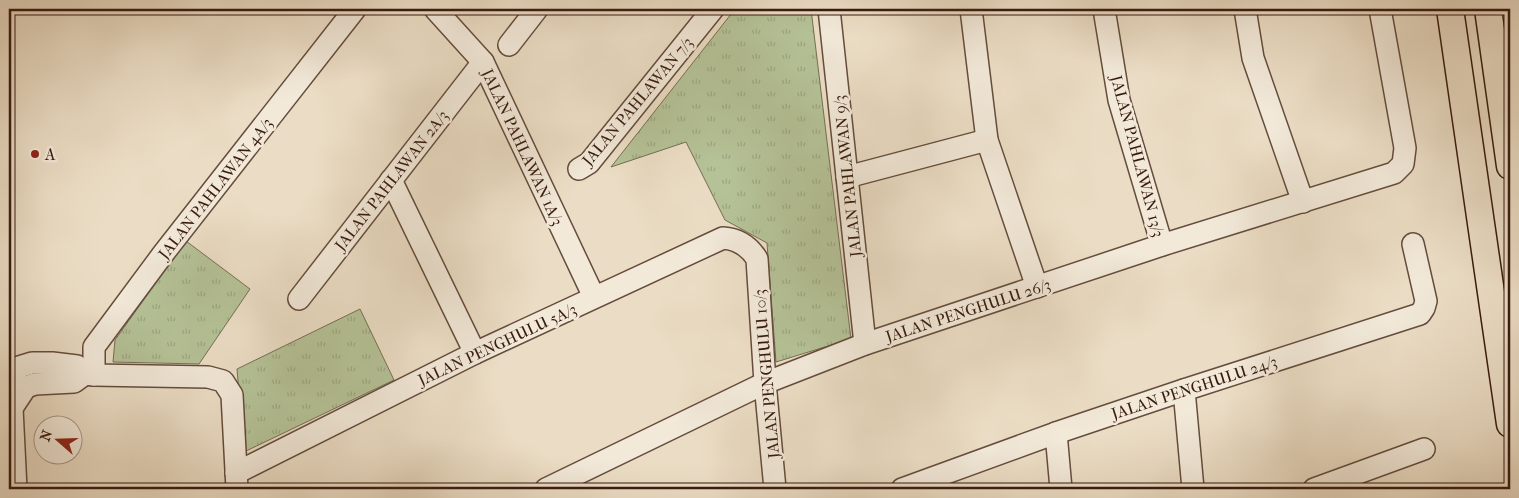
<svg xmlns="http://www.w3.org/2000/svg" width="1519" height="498" viewBox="0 0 1519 498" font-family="'IM FELL French Canon',serif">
<defs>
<pattern id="park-tufts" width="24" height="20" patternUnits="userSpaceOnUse" patternTransform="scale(1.25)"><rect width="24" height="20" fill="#b5c297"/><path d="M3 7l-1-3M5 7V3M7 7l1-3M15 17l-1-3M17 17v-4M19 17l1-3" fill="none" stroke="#9ca681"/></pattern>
</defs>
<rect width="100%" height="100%" fill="#ebddc5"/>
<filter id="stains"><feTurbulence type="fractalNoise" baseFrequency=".004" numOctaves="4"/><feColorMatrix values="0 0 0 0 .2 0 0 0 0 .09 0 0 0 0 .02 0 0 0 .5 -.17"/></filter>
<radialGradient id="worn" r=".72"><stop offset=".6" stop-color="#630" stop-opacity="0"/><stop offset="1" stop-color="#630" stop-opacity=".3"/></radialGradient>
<g fill="url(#park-tufts)" stroke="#766e54">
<polygon points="735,9 811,9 851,339 776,362 767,243 725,220 686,142 611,167"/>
<polygon points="186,241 250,289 199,364 113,362 115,340"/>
<polygon points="360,309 394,380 244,452 237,369"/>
</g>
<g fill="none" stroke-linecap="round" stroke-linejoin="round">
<g stroke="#654c3d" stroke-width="24">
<g id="minor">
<polyline points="435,9 483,62 594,297"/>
<polyline points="829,9 865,344"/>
<polyline points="971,9 987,140 1037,287"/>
<polyline points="1104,9 1119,100 1162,245"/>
<polyline points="1245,9 1253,58 1303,202"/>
<polyline points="509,45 537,9"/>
<polyline points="579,169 589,163 713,9"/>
<polyline points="847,177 987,140"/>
<polyline points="391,180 475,353"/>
<polyline points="299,299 483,62"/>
<polyline points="94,375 94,347 163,254 355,9"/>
<polyline points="9,381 19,367 32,363 52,363 77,366 85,374 94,375 208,377 223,381 232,395 237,489"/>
<polyline points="1184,390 1193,489"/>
<polyline points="9,401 12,408 16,489"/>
<polyline points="12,408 26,387 35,384 74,382 85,374"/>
<polyline points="1056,433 1061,489"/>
<path d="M 236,473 L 475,353 L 723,238 C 738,239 749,246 757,259 L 765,383 L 775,489"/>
<polyline points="546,489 765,383 865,344 1162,245 1394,173 1403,164 1405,148 1380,9"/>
<polyline points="902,489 1056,433 1184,390 1420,314 1424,308 1426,301 1413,244"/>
<polyline points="1314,489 1424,449"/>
</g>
</g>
<g stroke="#381b10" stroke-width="29">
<g id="major">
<polyline points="1450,9 1510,424"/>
<polyline points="1488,9 1510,166"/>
</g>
</g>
<use href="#minor" stroke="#f2e9d9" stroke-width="21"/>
<use href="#major" stroke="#ebddc5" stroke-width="26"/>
</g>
<circle fill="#8f2418" stroke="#f2e9d9" stroke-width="2" cx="35" cy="154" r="5"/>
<g text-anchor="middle" stroke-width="5" stroke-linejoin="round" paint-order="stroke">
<g font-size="16" fill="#381b10" stroke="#f2e9d9">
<text transform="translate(637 101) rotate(-50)" y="6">JALAN PAHLAWAN 7/3</text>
<text transform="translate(523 147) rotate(65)" y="6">JALAN PAHLAWAN 1A/3</text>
<text transform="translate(1138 156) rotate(75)" y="6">JALAN PAHLAWAN 13/3</text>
<text transform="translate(847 176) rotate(-96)" y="6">JALAN PAHLAWAN 9/3</text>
<text transform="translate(391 180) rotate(-52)" y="6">JALAN PAHLAWAN 2A/3</text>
<text transform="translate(215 188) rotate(-52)" y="6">JALAN PAHLAWAN 4A/3</text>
<text transform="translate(968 310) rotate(-18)" y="6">JALAN PENGHULU 26/3</text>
<text transform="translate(497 344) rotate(-25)" y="6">JALAN PENGHULU 5A/3</text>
<text transform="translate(766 374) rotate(-95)" y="6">JALAN PENGHULU 10/3</text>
<text transform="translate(1194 387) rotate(-18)" y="6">JALAN PENGHULU 24/3</text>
</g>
<g font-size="16" fill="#381b10" stroke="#f2e9d9" text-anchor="start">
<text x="45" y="160">A</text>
</g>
</g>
<rect width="1519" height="498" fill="none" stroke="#ebddc5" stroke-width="30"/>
<rect x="10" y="10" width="1499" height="478" fill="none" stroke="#381b10" stroke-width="2.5"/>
<rect x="15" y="15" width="1489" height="468" fill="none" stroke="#381b10"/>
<g transform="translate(58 440) rotate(290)"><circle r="24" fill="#f2e9d9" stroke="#a89789"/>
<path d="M0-4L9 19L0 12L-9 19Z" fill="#8f2418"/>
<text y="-8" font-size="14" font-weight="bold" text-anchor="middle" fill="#381b10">N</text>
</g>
<rect width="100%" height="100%" filter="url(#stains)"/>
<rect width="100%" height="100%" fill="url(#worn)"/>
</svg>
